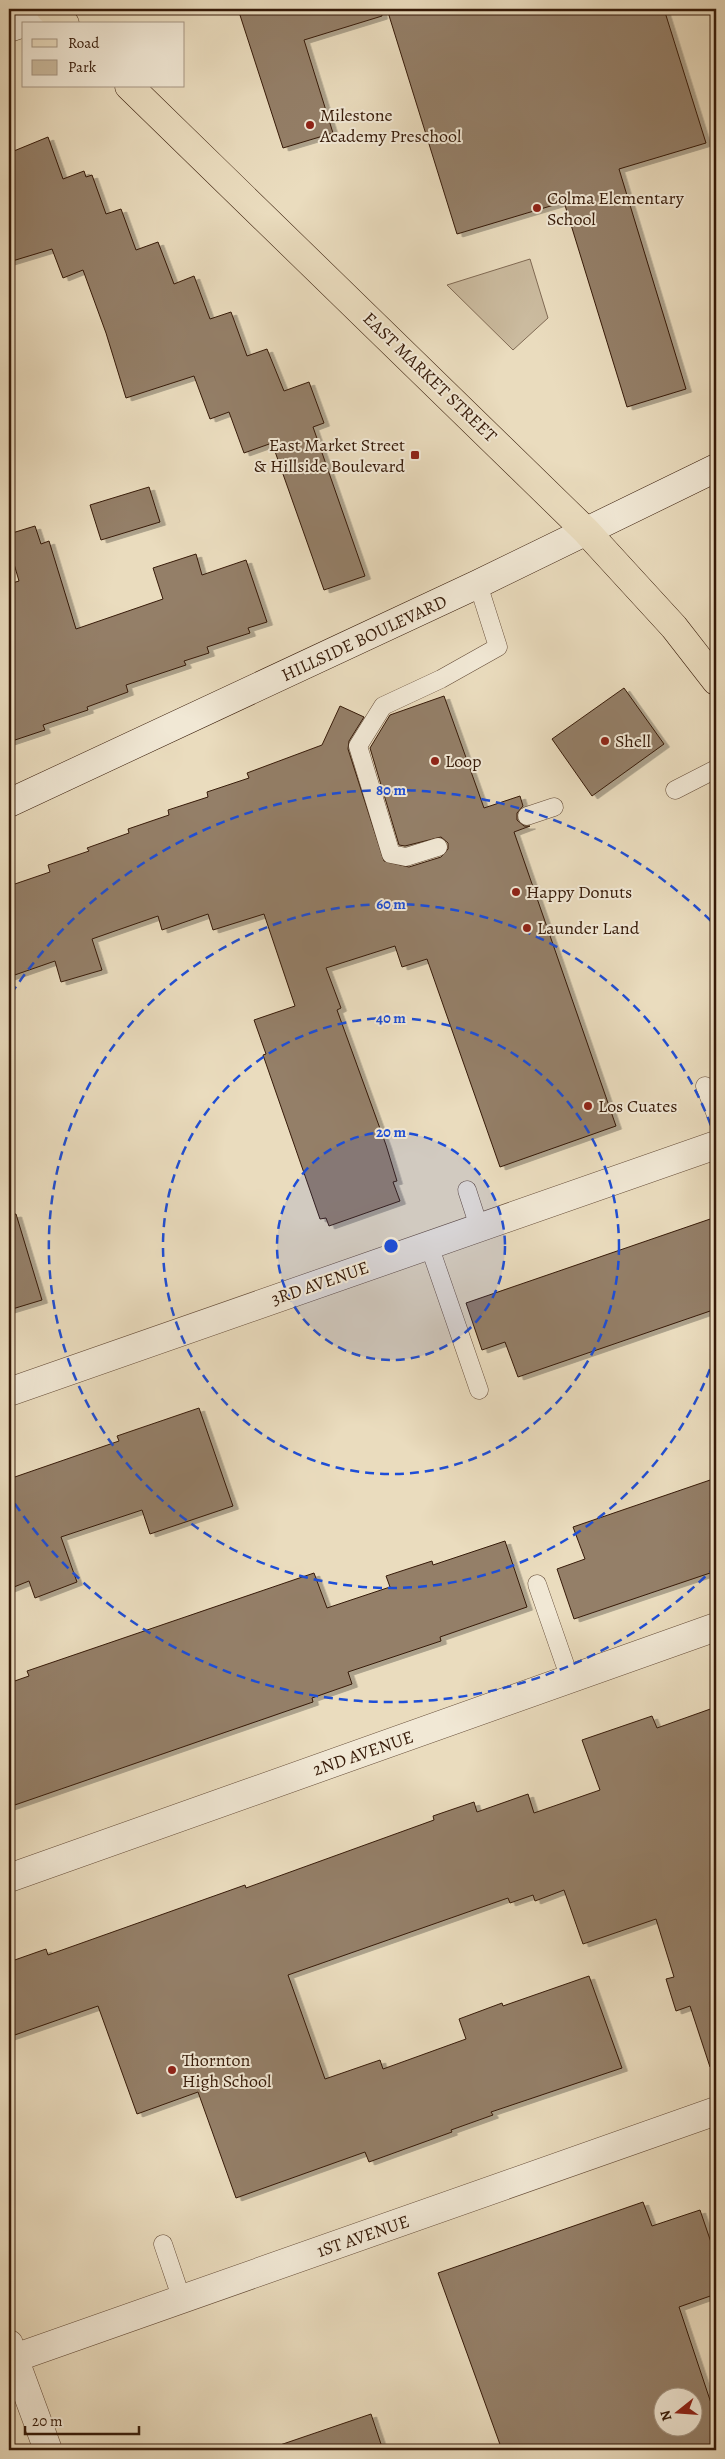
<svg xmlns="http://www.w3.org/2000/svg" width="725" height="2459" viewBox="0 0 725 2459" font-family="Alegreya,serif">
<defs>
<filter id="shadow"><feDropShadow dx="5.5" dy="3" stdDeviation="0" flood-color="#0004"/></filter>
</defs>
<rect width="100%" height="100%" fill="#eadcbe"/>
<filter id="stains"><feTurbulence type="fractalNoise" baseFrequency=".004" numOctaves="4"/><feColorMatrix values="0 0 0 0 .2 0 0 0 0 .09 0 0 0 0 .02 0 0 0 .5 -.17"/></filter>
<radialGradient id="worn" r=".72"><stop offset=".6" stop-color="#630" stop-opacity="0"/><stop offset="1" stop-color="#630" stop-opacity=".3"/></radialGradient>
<polygon fill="#cbbb9f" stroke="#806a54" points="530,259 548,318 513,350 447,285"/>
<g fill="#947f67" stroke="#361a08" fill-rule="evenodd" filter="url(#shadow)">
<polygon points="238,9 381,9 382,16 304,40 333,133 283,148"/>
<polygon points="387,9 664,9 706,143 619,169 686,389 627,407 564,202 457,234"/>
<polygon points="48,137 63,179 84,171 86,177 92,175 106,214 121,209 136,250 158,242 174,284 194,276 210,319 231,312 247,356 267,349 284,391 309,382 324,423 313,427 365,576 324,590 272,443 244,453 229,412 210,419 194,376 126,398 106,333 83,270 63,278 52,249 9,262 9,153"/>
<polygon points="149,487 160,522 101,540 90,505"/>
<polygon points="35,526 41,544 49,541 76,629 163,599 153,568 196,554 202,575 246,560 267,622 248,628 250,633 207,647 209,653 184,661 186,665 126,685 128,692 87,707 88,710 43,725 45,730 9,742 9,584 19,581 9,547 9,534"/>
<polygon points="624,688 664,744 592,796 552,739"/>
<polygon points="444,696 484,808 520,796 523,806 517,813 517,820 524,826 530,826 514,832 616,1126 500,1167 427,959 402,967 395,946 326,968 341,1008 337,1010 386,1145 397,1181 393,1182 400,1201 329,1226 326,1218 320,1219 263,1055 266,1054 254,1020 295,1006 264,914 213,930 208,914 162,930 158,916 92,939 102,970 61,982 55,961 9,977 9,886 50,872 48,865 89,851 87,848 129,833 128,829 169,815 168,810 208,797 207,792 249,778 247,773 322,745 340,706 364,717 349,741 348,749 384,861 409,867 441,857 448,849 448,843 441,837 405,846 399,845 370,748 390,715"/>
<polygon points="16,1214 42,1300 9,1310 9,1215"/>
<polygon points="716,1217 716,1309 518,1377 505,1342 482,1350 466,1303"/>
<polygon points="199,1408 233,1506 150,1534 142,1510 61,1537 77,1582 35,1598 29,1581 9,1589 9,1479 119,1441 117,1436"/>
<polygon points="716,1478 716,1571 574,1619 557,1569 585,1559 573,1527"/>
<polygon points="505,1541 527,1607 440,1637 441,1641 348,1672 352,1684 312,1698 313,1702 9,1807 9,1683 29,1676 27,1671 314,1573 327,1608 390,1587 386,1576 432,1561 433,1565"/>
<polygon points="716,1707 716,2066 710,2067 690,2006 676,2011 666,1979 674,1977 656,1919 583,1944 564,1890 535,1901 533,1895 510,1903 508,1898 288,1975 325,2079 380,2060 383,2069 466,2039 459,2019 502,2003 503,2006 589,1976 622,2068 491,2112 493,2115 451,2130 452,2132 369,2162 365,2152 236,2198 198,2092 137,2114 98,2006 9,2037 9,1962 46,1949 48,1955 245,1885 246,1888 434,1820 433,1816 474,1802 477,1812 528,1794 534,1813 600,1790 582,1740 652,1716 657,1728"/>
<path d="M 643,2202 L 652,2226 L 700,2210 L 716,2257 L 716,2294 L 679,2307 L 716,2418 L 716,2450 L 502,2450 L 438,2273 ZM 662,2396 L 692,2396 L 692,2426 L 662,2426 Z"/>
<polygon points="371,2414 383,2450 281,2450 280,2445"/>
</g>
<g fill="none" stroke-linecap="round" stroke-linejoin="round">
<g stroke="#634a36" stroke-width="19">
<g id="lane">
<polyline points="675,790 716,769"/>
<polyline points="527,816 554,807"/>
<polyline points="438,847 406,857 391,854 358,746 383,706 441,679 498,647 478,584"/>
<polyline points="705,1086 716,1115"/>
<polyline points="467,1190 479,1227"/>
<polyline points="429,1245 479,1390"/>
<polyline points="537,1584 570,1679"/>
<polyline points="163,2244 182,2300"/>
</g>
</g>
<g stroke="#634a36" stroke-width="29">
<g id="street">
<polyline points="9,28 54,13"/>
<polyline points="9,1392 716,1145"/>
<polyline points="9,1878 716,1627"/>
<polyline points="9,2344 48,2450"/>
<polyline points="9,2360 716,2111"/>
</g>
</g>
<g stroke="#361a08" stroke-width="29">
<polyline id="secondary" points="9,803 478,584 716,468"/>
</g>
<g stroke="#361a08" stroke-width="29">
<g id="primary">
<polyline points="50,9 65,24"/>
<polyline points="129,86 586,531 674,627 716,681"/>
</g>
</g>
<use href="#lane" stroke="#f1e8d5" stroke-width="18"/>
<use href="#street" stroke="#f1e8d5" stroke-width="28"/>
<use href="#secondary" stroke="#f1e8d5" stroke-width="28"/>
<use href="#primary" stroke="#eadcbe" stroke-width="28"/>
</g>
<circle cx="391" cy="1246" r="114" fill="#1d4ed8" fill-opacity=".12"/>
<g fill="none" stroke="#1d4ed8" stroke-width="2.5" stroke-dasharray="9 6">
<circle cx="391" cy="1246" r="114"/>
<circle cx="391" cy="1246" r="228"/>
<path d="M715 1355A342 342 0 1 1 715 1137"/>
<path d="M716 1566A456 456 0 0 1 11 1498M11 994A456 456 0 0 1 716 926"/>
</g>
<g fill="#8f2418" stroke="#f1e8d5" stroke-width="2">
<circle cx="310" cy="125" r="5"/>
<circle cx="537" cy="208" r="5"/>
<rect x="410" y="450" width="10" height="10" rx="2.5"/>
<circle cx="605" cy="741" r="5"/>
<circle cx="435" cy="761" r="5"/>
<circle cx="516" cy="892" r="5"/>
<circle cx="527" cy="928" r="5"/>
<circle cx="588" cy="1106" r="5"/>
<circle cx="172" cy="2070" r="5"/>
</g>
<g text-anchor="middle" stroke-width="4" stroke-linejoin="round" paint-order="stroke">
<g font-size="18" fill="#361a08" stroke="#f1e8d5" text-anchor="start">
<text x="320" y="121">Milestone<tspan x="320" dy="21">Academy Preschool</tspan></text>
<text x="547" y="204">Colma Elementary<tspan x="547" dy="21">School</tspan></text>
<text x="405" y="451" text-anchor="end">East Market Street<tspan x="405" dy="21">&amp; Hillside Boulevard</tspan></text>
<text x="615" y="747">Shell</text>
<text x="445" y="767">Loop</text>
<text x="526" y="898">Happy Donuts</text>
<text x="537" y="934">Launder Land</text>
<text x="598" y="1112">Los Cuates</text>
<text x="182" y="2066">Thornton<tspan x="182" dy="21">High School</tspan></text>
</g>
<g font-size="18" fill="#361a08" stroke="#f1e8d5">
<text transform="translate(430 377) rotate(44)" y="6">EAST MARKET STREET</text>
<text transform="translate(364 638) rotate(-25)" y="6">HILLSIDE BOULEVARD</text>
<text transform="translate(320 1283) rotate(-19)" y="6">3RD AVENUE</text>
<text transform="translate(363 1753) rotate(-19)" y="6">2ND AVENUE</text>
<text transform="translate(363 2236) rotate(-19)" y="6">1ST AVENUE</text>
</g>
</g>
<circle cx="391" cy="1246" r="8" fill="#1d4ed8" stroke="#f1e8d5" stroke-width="2.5"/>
<g font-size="15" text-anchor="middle" font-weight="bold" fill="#1d4ed8" stroke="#f1e8d5" stroke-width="4" stroke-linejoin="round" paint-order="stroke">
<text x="391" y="795">80 m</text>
<text x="391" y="909">60 m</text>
<text x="391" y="1023">40 m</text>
<text x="391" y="1137">20 m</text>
</g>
<rect width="725" height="2459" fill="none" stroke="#eadcbe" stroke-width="30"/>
<rect x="10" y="10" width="705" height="2439" fill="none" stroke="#361a08" stroke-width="2.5"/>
<rect x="15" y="15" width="695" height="2429" fill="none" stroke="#361a08"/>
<rect x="22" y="22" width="162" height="65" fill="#f1e8d5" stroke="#a69683"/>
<rect x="32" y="39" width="25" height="8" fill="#eadcbe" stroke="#a69683"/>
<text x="68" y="48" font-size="15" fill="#361a08">Road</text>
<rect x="32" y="60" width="25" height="15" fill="#cbbb9f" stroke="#a69683"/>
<text x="68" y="72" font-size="15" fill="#361a08">Park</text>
<g transform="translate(678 2412) rotate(253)"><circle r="24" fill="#f1e8d5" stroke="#a69683"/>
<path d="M0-4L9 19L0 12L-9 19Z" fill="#8f2418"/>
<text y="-8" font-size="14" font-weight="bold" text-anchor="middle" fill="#361a08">N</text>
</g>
<path d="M25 2426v8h114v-8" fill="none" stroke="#361a08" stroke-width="2.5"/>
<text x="32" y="2426" font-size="15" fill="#361a08" stroke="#f1e8d5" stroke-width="4" paint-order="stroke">20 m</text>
<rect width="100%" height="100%" filter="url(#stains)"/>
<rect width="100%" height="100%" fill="url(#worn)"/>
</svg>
